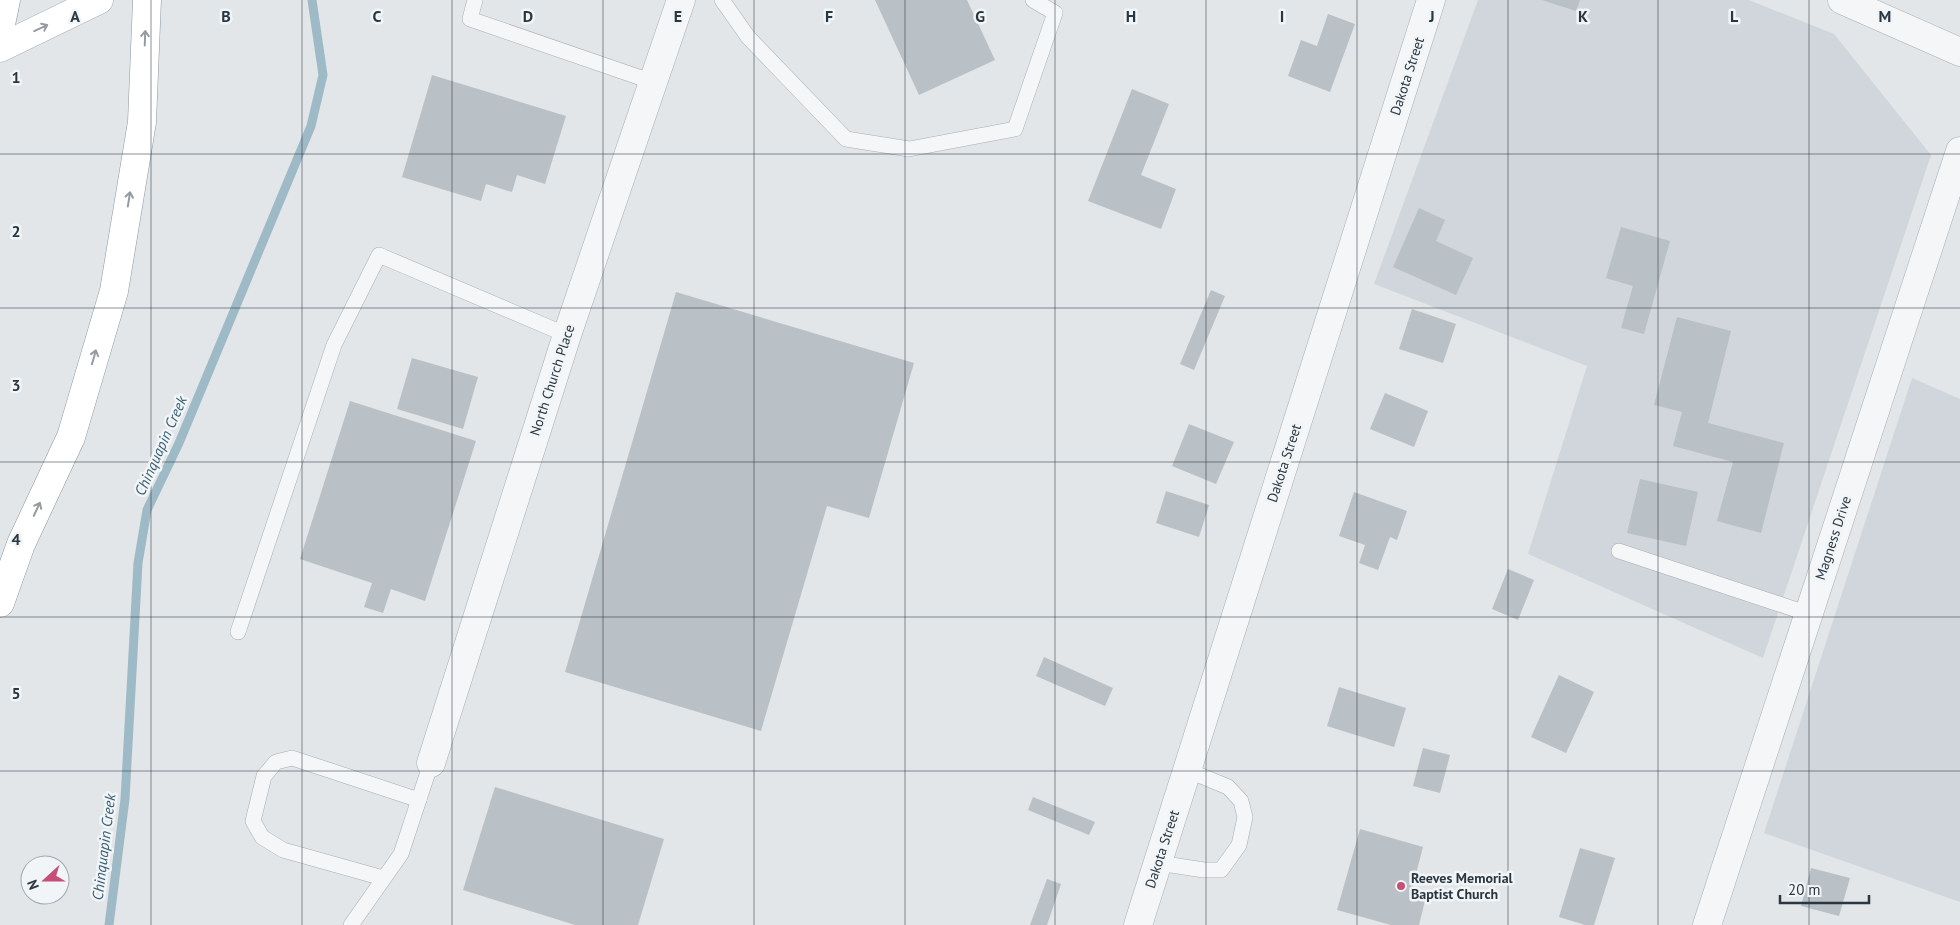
<svg xmlns="http://www.w3.org/2000/svg" width="1960" height="925" viewBox="0 0 1960 925" font-family="'PT Sans',sans-serif">
<rect width="100%" height="100%" fill="#e2e6e9"/>
<g fill="#d0d6db">
<polygon points="1478,0 1749,0 1834,34 1931,155 1763,658 1528,554 1587,366 1374,284"/>
<polygon points="1912,378 1960,399 1960,902 1764,833"/>
</g>
<g fill="none" stroke-linecap="round" stroke-linejoin="round">
<polyline stroke="#9fbac7" stroke-width="9" points="109,925 125,799 138,563 147,510 179,443 311,126 323,75 312,0"/>
</g>
<g fill="#b9c0c6">
<polygon points="875,0 967,0 995,60 919,95"/>
<polygon points="1542,0 1580,0 1576,11"/>
<polygon points="1328,14 1355,24 1330,92 1288,76 1301,40 1317,46"/>
<polygon points="432,75 566,116 545,184 517,175 512,192 486,184 481,201 402,177"/>
<polygon points="1132,89 1169,104 1141,175 1176,189 1161,229 1088,201"/>
<polygon points="1419,208 1445,220 1436,241 1473,258 1456,295 1393,267"/>
<polygon points="1621,227 1670,241 1644,334 1621,328 1633,286 1606,278"/>
<polygon points="1211,290 1225,296 1194,370 1180,364"/>
<polygon points="676,292 914,363 869,518 827,506 761,731 565,672"/>
<polygon points="1412,309 1456,324 1443,363 1399,349"/>
<polygon points="1677,317 1731,331 1708,423 1784,443 1761,533 1717,521 1733,462 1673,446 1682,412 1654,405"/>
<polygon points="412,358 478,377 463,429 397,409"/>
<polygon points="1385,393 1428,411 1414,447 1370,429"/>
<polygon points="350,401 476,441 425,601 391,589 383,613 364,607 372,583 300,559"/>
<polygon points="1189,424 1234,442 1216,484 1172,466"/>
<polygon points="1640,479 1698,492 1686,546 1627,533"/>
<polygon points="1166,491 1209,505 1199,537 1156,523"/>
<polygon points="1354,492 1407,511 1397,540 1390,537 1378,570 1359,563 1365,545 1339,536"/>
<polygon points="1508,569 1534,580 1518,620 1492,609"/>
<polygon points="1044,657 1113,688 1105,706 1036,676"/>
<polygon points="1559,675 1594,692 1566,753 1531,737"/>
<polygon points="1339,687 1406,708 1394,747 1327,726"/>
<polygon points="1423,748 1450,755 1440,793 1413,786"/>
<polygon points="495,787 664,839 638,925 575,925 463,890"/>
<polygon points="1033,797 1095,822 1089,835 1028,810"/>
<polygon points="1360,829 1423,847 1411,893 1426,897 1419,925 1391,925 1337,910"/>
<polygon points="1580,848 1615,858 1594,925 1585,925 1559,917"/>
<polygon points="1811,868 1850,878 1839,916 1801,906"/>
<polygon points="1047,879 1061,884 1047,925 1030,925"/>
</g>
<g fill="none" stroke-linecap="round" stroke-linejoin="round">
<g stroke="#a7aeb3" stroke-width="16">
<g id="lane">
<polyline points="475,0 470,19 653,82"/>
<polyline points="722,0 748,37 846,139 909,149 1015,129 1055,13 1033,0"/>
<polyline points="1619,551 1809,614"/>
<polyline points="238,632 334,345 379,255 567,335"/>
<polyline points="1158,863 1204,870 1221,870 1239,845 1245,817 1241,801 1228,787 1187,770"/>
<polyline points="383,878 283,850 262,837 253,821 264,776 276,762 292,758 419,800"/>
<polyline points="351,925 401,854 431,763"/>
</g>
</g>
<g stroke="#a7aeb3" stroke-width="29">
<g id="street">
<polyline points="1842,0 1960,52"/>
<polyline points="431,763 567,335 681,0"/>
<polyline points="1138,925 1431,0"/>
<polyline points="1707,925 1960,151"/>
</g>
</g>
<g stroke="#a7aeb3" stroke-width="29">
<polyline id="secondary" points="0,48 99,0"/>
</g>
<g stroke="#8a969f" stroke-width="29">
<g id="highway">
<polyline points="0,29 6,0"/>
<polyline points="0,603 21,544 71,437 114,291 142,122 147,0"/>
</g>
</g>
<use href="#lane" stroke="#f4f6f8" stroke-width="15"/>
<use href="#street" stroke="#f4f6f8" stroke-width="28"/>
<use href="#secondary" stroke="#fff" stroke-width="28"/>
<use href="#highway" stroke="#fff" stroke-width="28"/>
</g>
<defs><path id="oneway-shaft" d="M-6 0H5M1.5-3L5.5 0L1.5 3" fill="none" stroke-width="1.6" stroke-linecap="round" stroke-linejoin="round" transform="scale(1.25)"/></defs>
<g stroke="#959ba0">
<use href="#oneway-shaft" transform="translate(41 28) rotate(-25)"/>
<use href="#oneway-shaft" transform="translate(145 38) rotate(-88)"/>
<use href="#oneway-shaft" transform="translate(129 199) rotate(-81)"/>
<use href="#oneway-shaft" transform="translate(94 357) rotate(-74)"/>
<use href="#oneway-shaft" transform="translate(37 509) rotate(-65)"/>
</g>
<path fill="none" stroke="#2b3740" stroke-width="1" stroke-opacity="0.55" d="M 151,0 L 151,925M 302,0 L 302,925M 452,0 L 452,925M 603,0 L 603,925M 754,0 L 754,925M 905,0 L 905,925M 1055,0 L 1055,925M 1206,0 L 1206,925M 1357,0 L 1357,925M 1508,0 L 1508,925M 1658,0 L 1658,925M 1809,0 L 1809,925M 0,154 L 1960,154M 0,308 L 1960,308M 0,462 L 1960,462M 0,617 L 1960,617M 0,771 L 1960,771"/>
<circle fill="#c64f78" stroke="#f1f5f7" stroke-width="2" cx="1401" cy="886" r="5"/>
<g text-anchor="middle" stroke-width="5" stroke-linejoin="round" paint-order="stroke">
<g font-size="14" fill="#2b3740" stroke="#f1f5f7">
<text transform="translate(1407 76) rotate(-72)" y="5">Dakota Street</text>
<text transform="translate(552 380) rotate(-72)" y="5">North Church Place</text>
<text transform="translate(1284 463) rotate(-72)" y="5">Dakota Street</text>
<text transform="translate(1833 538) rotate(-72)" y="5">Magness Drive</text>
<text transform="translate(1162 849) rotate(-72)" y="5">Dakota Street</text>
</g>
<g font-size="14" font-weight="bold" fill="#2b3740" stroke="#f1f5f7" text-anchor="start">
<text x="1411" y="883">Reeves Memorial<tspan x="1411" dy="16">Baptist Church</tspan></text>
</g>
<g font-size="15" font-style="italic" fill="#375d71" stroke="#f1f5f7">
<text transform="translate(161 446) rotate(-66)" y="5">Chinquapin Creek</text>
<text transform="translate(104 847) rotate(-83)" y="5">Chinquapin Creek</text>
</g>
</g>
<g font-size="16" text-anchor="middle" font-weight="bold" fill="#2b3740" stroke="#f1f5f7" stroke-width="5" stroke-linejoin="round" paint-order="stroke">
<text x="75" y="22">A</text>
<text x="226" y="22">B</text>
<text x="377" y="22">C</text>
<text x="528" y="22">D</text>
<text x="678" y="22">E</text>
<text x="829" y="22">F</text>
<text x="980" y="22">G</text>
<text x="1131" y="22">H</text>
<text x="1282" y="22">I</text>
<text x="1432" y="22">J</text>
<text x="1583" y="22">K</text>
<text x="1734" y="22">L</text>
<text x="1885" y="22">M</text>
<text x="16" y="83">1</text>
<text x="16" y="237">2</text>
<text x="16" y="391">3</text>
<text x="16" y="545">4</text>
<text x="16" y="699">5</text>
</g>
<g transform="translate(45 880) rotate(249)"><circle r="24" fill="#f1f5f7" stroke="#a2a9ae"/>
<path d="M0-4L9 19L0 12L-9 19Z" fill="#c64f78"/>
<text y="-8" font-size="14" font-weight="bold" text-anchor="middle" fill="#2b3740">N</text>
</g>
<path d="M1780 895v8h89v-8" fill="none" stroke="#2b3740" stroke-width="2.5"/>
<text x="1788" y="895" font-size="15" fill="#2b3740" stroke="#f1f5f7" stroke-width="4" paint-order="stroke">20 m</text>
</svg>
